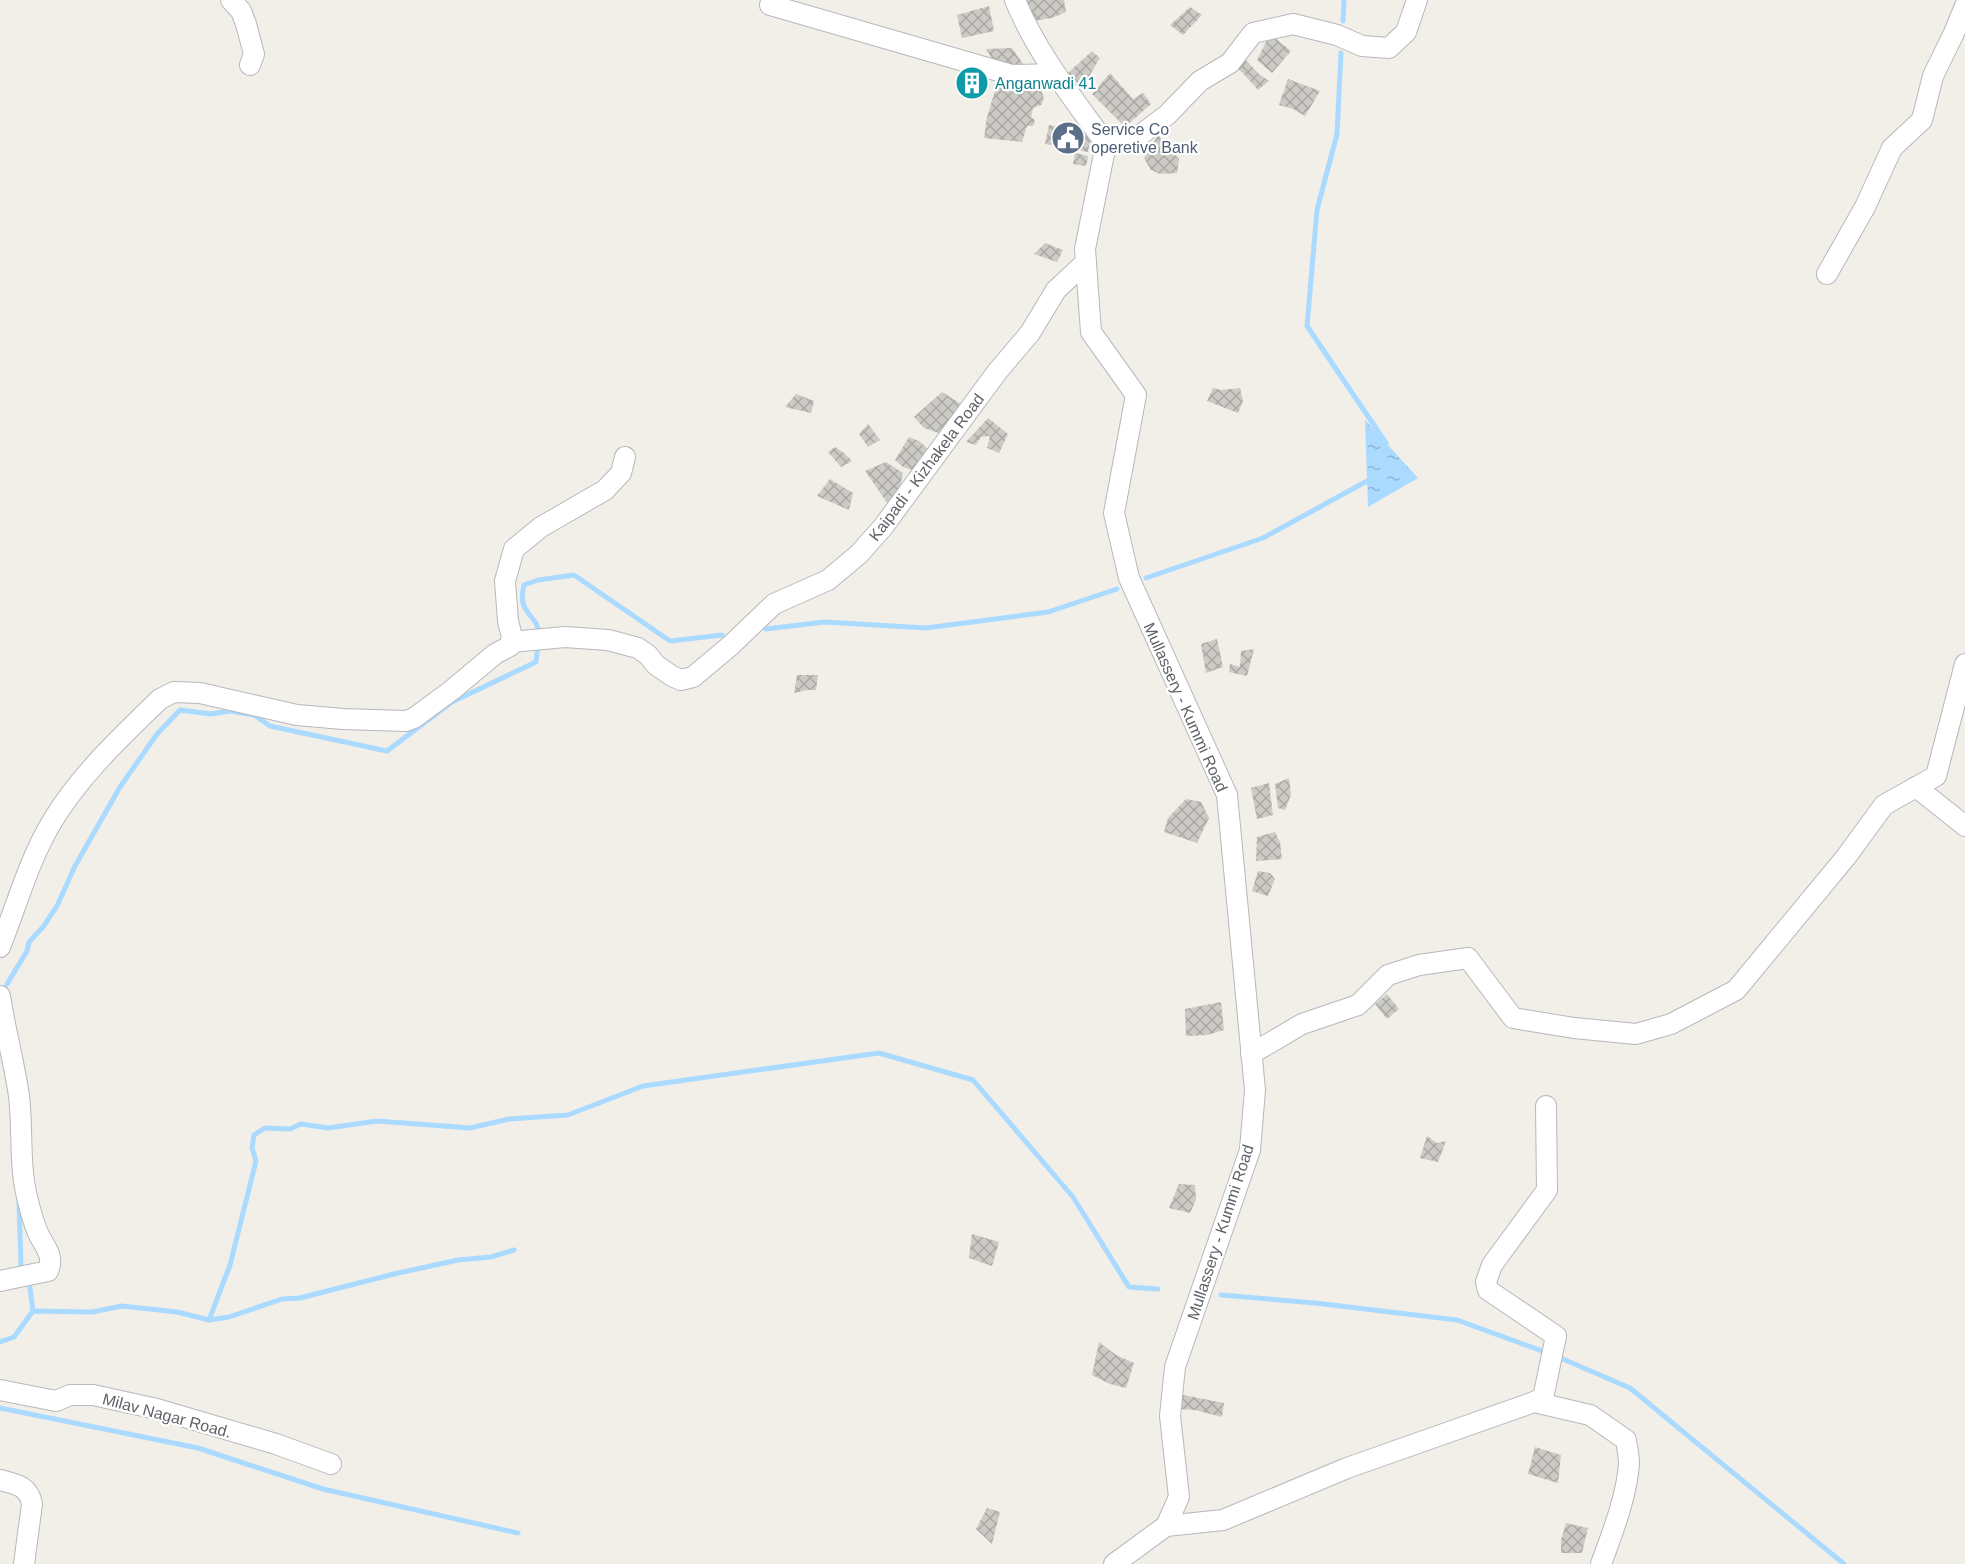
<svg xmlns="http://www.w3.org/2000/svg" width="1965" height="1564" viewBox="0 0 1965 1564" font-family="Arial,sans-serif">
<defs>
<pattern id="water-ripples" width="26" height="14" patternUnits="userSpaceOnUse" patternTransform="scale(1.5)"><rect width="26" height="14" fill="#aadaff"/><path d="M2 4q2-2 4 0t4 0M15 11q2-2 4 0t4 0" fill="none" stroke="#8eb4d2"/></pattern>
<pattern id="building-cross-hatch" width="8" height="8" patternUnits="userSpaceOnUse" patternTransform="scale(1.5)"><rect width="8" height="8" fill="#cccac5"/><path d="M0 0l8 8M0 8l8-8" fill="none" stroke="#a9a8a4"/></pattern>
</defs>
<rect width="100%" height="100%" fill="#f1efe8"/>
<polygon fill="url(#water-ripples)" points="1365,420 1418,478 1368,507"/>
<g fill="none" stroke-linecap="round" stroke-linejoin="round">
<g stroke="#aadaff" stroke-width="5">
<polyline points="1343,21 1344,0"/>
<polyline points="1341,53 1337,134 1317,210 1307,326 1386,443"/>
<polyline points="1146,578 1263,538 1367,481"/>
<polyline points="766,629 824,622 926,628 1048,612 1117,589"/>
<path d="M 539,635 C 539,614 516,615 524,585 L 538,580 L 574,575 L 670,641 L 722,635"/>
<polyline points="1,994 27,951 29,942 43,927 57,906 75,866 120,787 157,734 180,710 211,714 230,711 254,715 270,726 387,751 452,702 536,662 538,644"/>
<polyline points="19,1202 21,1267 29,1281 33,1311"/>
<polyline points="1221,1295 1315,1303 1457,1320 1556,1356 1630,1388 1844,1564"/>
<polyline points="209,1320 230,1265 256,1161 252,1148 254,1135 265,1128 290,1129 301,1124 328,1128 377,1121 470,1128 509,1119 568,1115 643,1086 879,1053 973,1080 1073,1197 1129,1287 1158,1289"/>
<polyline points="0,1342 14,1337 33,1311 92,1312 122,1306 177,1312 209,1320 229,1317 282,1299 300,1298 394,1274 458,1260 491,1257 514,1250"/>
<polyline points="0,1408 198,1448 323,1489 518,1533"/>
</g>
</g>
<g fill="url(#building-cross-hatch)">
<polygon points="1024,0 1064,0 1066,12 1052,18 1034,21"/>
<polygon points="989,6 994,31 962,38 957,15"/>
<polygon points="1190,7 1202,15 1183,35 1170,25"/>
<polygon points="1270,34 1291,51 1272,73 1257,60"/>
<polygon points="1012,48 1027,70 998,68 986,49"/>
<polygon points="1092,51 1100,58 1082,88 1068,73"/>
<polygon points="1240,54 1259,74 1269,81 1258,90 1243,73 1230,63"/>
<polygon points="967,72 980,73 978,94 965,93"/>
<polygon points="1110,73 1133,99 1143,93 1151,104 1125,127 1092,94"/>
<polygon points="1288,79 1320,91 1305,116 1293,109 1279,105"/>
<polygon points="1016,85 1040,86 1044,99 1041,105 1033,108 1031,117 1035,120 1033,126 1027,126 1022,142 984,138 987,117 996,88"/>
<polygon points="1049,125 1092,133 1088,152 1045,144"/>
<polygon points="1158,135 1179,159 1177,173 1160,174 1151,170 1144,158"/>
<polygon points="1075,153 1088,156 1086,166 1073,164"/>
<polygon points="1045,243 1063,250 1057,262 1034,254"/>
<polygon points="1213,388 1221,390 1240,388 1243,401 1238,413 1207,401"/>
<polygon points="942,392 961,404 939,433 924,428 914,417"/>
<polygon points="796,394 814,401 811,413 785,407"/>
<polygon points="988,418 1008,434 999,453 987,448 990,436 981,437 976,445 966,442"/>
<polygon points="868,424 880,440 868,447 859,434"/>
<polygon points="909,437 919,441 928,449 912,470 903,467 895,460"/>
<polygon points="835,447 844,453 852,461 841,467 828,452"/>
<polygon points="886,462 903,473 900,487 888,504 865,471"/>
<polygon points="830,479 853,493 849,510 817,496"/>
<polygon points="1217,639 1223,667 1206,673 1201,644"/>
<polygon points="1254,649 1247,676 1229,672 1230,664 1240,667 1241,651"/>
<polygon points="797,675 818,675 816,690 808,690 794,693"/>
<polygon points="1289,778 1291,795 1285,810 1278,808 1275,784"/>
<polygon points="1269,783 1273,815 1257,819 1251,788"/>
<polygon points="1186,799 1201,802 1209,818 1197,843 1164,832 1168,818"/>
<polygon points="1275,832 1280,842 1282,859 1256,861 1257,837"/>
<polygon points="1258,871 1270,873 1275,879 1268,896 1252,891"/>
<polygon points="1387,994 1399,1009 1387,1019 1375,1004"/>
<polygon points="1221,1002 1224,1030 1207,1035 1186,1036 1185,1009"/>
<polygon points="1427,1136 1437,1143 1446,1141 1438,1162 1420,1158"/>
<polygon points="1179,1184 1195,1185 1196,1200 1190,1213 1169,1208"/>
<polygon points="972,1234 999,1242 992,1266 969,1258"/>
<polygon points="1099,1342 1116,1355 1134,1363 1126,1388 1110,1384 1092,1375"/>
<polygon points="1178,1394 1224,1403 1222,1417 1195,1410 1177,1409"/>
<polygon points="1535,1447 1561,1455 1558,1483 1528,1474"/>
<polygon points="987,1508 1000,1512 992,1544 976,1529"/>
<polygon points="1566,1523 1588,1528 1582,1553 1561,1553 1561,1540"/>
</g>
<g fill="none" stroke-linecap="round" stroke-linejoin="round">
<g stroke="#b5b8bc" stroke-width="22">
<g id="street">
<polyline points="231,0 241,11 246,24 254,54 250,65"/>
<path d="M 1015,0 C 1036,52 1073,98 1106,144 L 1085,249 L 1091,332 L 1136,395 L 1114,513 L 1129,578 L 1227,795 L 1255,1090 L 1250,1150 L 1175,1367 L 1170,1416 L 1179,1497 L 1166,1526 L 1114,1564"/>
<polyline points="770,5 1012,75 1055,74"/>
<polyline points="1106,144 1135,139 1167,115 1200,81 1230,63 1253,33 1293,24 1337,35 1362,46 1389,48 1406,32 1417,0"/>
<polyline points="1827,274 1865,207 1892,148 1922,120 1933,76 1953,35 1965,6"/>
<polyline points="511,642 565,637 608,640 638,648 648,655 656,665 672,676 681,680 693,677 730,646 774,604 828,580 859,554 883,527 997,372 1030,333 1056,290 1086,262"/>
<polyline points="1916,787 1965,826"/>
<path d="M 0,947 C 17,905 29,859 53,820 C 81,774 122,736 160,699 L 174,692 L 200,693 L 297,715 L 343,719 L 406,721 L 414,718 L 452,690 L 495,654 L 510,646 L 512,637 L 508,621 L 505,581 L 514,549 L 541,527 L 605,490 L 621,473 L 625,457"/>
<path d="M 0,996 C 5,1029 14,1062 19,1096 C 23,1130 19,1164 27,1197 C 30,1209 33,1222 38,1233 C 44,1246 55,1256 48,1271 L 0,1281"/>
<polyline points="1251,1054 1302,1024 1358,1005 1388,975 1419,965 1468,958 1513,1018 1574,1028 1636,1034 1671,1024 1736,990 1846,857 1884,805 1936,776 1965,664"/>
<polyline points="0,1390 56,1401 70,1395 93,1395 157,1409 276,1444 331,1464"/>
<polyline points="1534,1402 1543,1398 1556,1336 1488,1290 1486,1282 1492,1265 1547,1190 1546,1106"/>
<path d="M 0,1480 C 16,1484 29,1486 32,1504 L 24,1564"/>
<path d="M 1166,1526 L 1223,1520 L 1347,1468 L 1534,1402 L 1590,1415 L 1626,1440 C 1627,1447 1629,1456 1629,1463 C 1627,1496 1612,1534 1601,1564"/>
</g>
</g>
<use href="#street" stroke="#fff" stroke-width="20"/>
</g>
<defs>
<g id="building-disc" transform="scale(1.725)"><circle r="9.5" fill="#0f9aa8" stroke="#fff"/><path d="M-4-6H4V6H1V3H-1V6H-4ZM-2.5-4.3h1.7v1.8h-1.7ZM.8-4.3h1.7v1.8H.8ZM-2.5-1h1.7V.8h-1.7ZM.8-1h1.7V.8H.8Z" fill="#fff"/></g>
<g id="civic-disc" transform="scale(1.725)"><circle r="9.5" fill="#5c6f8a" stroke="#fff"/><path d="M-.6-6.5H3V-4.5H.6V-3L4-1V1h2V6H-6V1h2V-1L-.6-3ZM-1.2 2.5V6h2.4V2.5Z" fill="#fff"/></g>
</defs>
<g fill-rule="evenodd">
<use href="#building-disc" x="972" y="83"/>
<use href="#civic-disc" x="1068" y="138"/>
</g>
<g text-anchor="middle" stroke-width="4.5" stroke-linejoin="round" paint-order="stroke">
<g font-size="16" fill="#0d838f" stroke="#fff" text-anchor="start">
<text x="995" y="89">Anganwadi 41</text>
</g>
<g font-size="16" fill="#4e5e75" stroke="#fff" text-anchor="start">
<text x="1091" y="135">Service Co<tspan x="1091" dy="18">operetive Bank</tspan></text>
</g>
<g font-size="16" fill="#5f6368" stroke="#fff">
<text transform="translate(926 467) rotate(-53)" y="6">Kaipadi - Kizhakela Road</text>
<text transform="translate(1186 707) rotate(66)" y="6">Mullassery - Kummi Road</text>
<text transform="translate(1220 1232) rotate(-72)" y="6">Mullassery - Kummi Road</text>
<text transform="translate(167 1415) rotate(15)" y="6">Milav Nagar Road.</text>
</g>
</g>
</svg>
